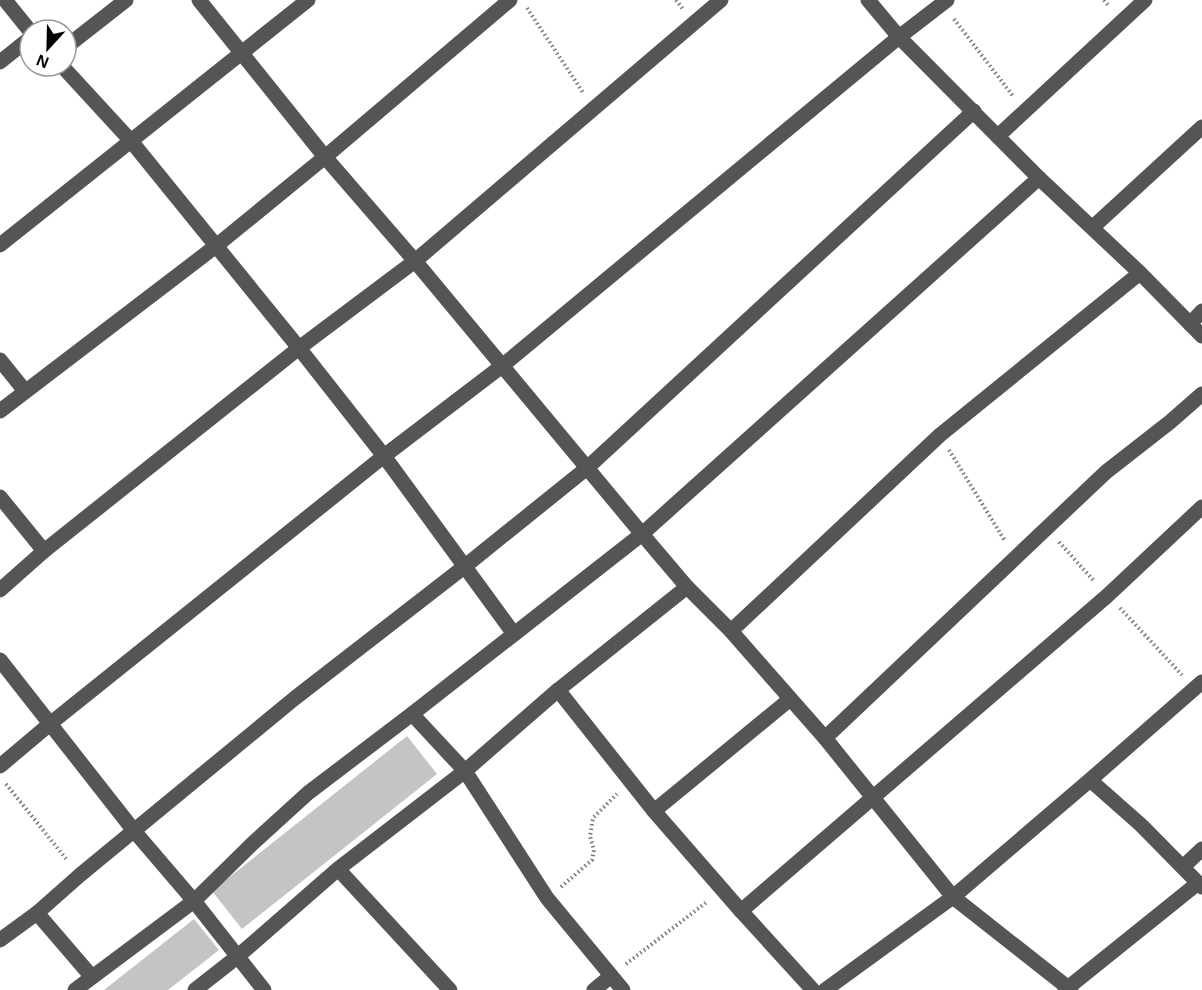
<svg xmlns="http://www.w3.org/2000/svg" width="1202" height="990" viewBox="0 0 1202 990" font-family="Helvetica,sans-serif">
<rect width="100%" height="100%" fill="#fff"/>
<g fill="#c4c4c4">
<polygon points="407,736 437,774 242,929 212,891"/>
<polygon points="194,919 219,950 168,990 104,990"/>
</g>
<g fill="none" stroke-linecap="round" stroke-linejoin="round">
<g stroke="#777" stroke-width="4" stroke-dasharray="1.5 3" stroke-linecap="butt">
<polyline points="676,0 683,9"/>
<polyline points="1104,0 1109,6"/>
<polyline points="527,8 584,94"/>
<polyline points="954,19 1013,96"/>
<polyline points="949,450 1005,541"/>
<polyline points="1059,542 1094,581"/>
<polyline points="1120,608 1182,675"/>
<polyline points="6,784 67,860"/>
<polyline points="561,887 592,860 594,850 590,836 593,818 617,794"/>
<polyline points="626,964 708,901"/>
</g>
<g stroke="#555" stroke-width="15">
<polyline points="5,0 30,31"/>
<polyline points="199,0 325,157 415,261 642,534 687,587 731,631 825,738 953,897 1071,990"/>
<polyline points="868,0 899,37 1039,178 1140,273 1202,336"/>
<polyline points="66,47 126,0"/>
<polyline points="0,62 30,38"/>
<polyline points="62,66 131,141 299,348 384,456 514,634"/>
<polyline points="998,136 1145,0"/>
<polyline points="1093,227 1202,127"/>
<polyline points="0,245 308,0"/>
<polyline points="1190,324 1202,311"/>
<polyline points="0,360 25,391"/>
<polyline points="0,411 216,246 325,157 510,0"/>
<polyline points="0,497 44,551"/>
<polyline points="0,590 44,551 299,348 415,261 721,0"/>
<polyline points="731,631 940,435 1140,273"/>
<polyline points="0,660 135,832 194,901 264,990"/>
<polyline points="558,690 654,811 741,911 813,990"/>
<polyline points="412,714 465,771 547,898 623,990"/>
<polyline points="825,738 1106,472 1170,422 1202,394"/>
<polyline points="0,766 51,723 384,456 502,366 899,37 947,0"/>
<polyline points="1090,780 1141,825 1202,887"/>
<polyline points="654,811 789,700"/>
<polyline points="1183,867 1202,849"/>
<polyline points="338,869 450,990"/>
<polyline points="741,911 1107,596 1202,507"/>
<polyline points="37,913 92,977"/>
<polyline points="0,940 37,913 80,875 295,698 464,567 587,468 974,111"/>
<polyline points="75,990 194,901 252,844 308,793 412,714 642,534 1039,178"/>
<polyline points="195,990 237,957 338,869 465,771 558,690 687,587"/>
<polyline points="594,990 611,976"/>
<polyline points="825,990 953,897 1090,780 1202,682"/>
<polyline points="1065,990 1198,883"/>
</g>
</g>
<g transform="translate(48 48) rotate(202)"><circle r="28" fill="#ffffff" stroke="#999999" stroke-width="1.5"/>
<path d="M0-4.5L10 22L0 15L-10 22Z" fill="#000000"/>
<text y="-9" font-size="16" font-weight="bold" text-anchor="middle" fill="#000000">N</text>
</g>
</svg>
